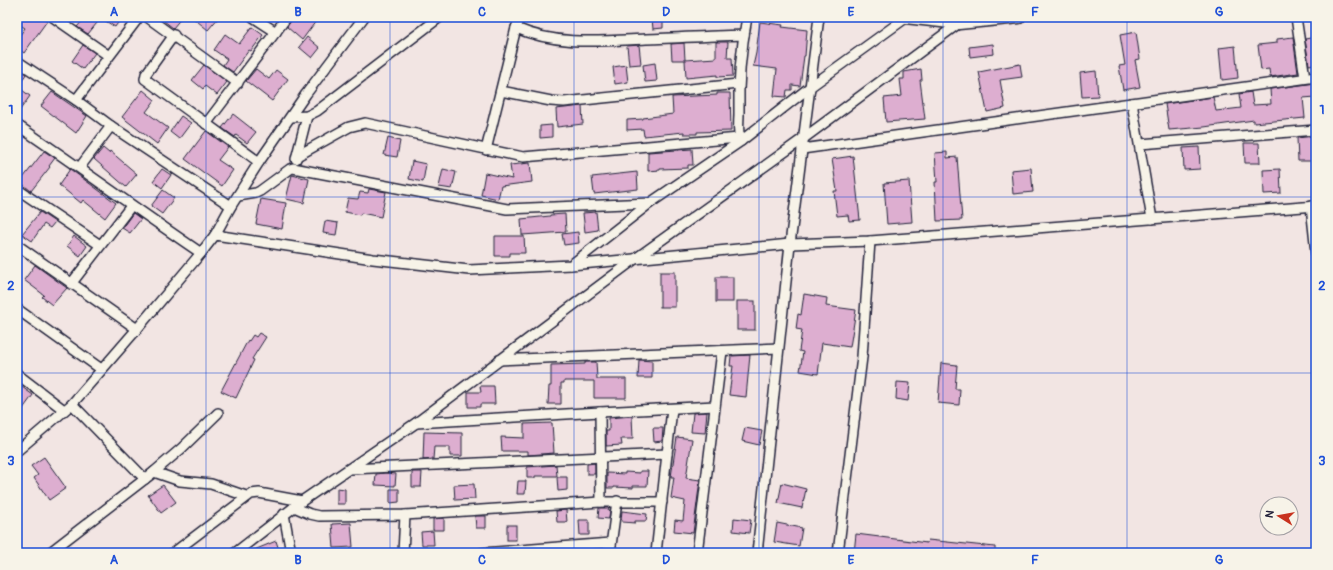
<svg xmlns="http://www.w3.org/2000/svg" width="1333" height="570" viewBox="0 0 1333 570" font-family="Pangolin,sans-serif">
<rect width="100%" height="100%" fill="#f2e5e3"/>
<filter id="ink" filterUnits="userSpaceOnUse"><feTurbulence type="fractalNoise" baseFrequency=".025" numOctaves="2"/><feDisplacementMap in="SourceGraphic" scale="8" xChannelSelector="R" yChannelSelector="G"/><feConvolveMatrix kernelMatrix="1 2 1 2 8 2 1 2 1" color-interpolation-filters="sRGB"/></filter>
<g filter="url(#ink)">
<g fill="#ddaed0" stroke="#22223b">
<polygon points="17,17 42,17 47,21 24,53 17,48 17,39 25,28 17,23"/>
<polygon points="88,17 122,17 115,27 101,18 88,34 77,27 83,20 84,21"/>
<polygon points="159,17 182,17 173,28"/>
<polygon points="192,17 219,17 208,30"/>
<polygon points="293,17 319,17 302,40 287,27"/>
<polygon points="652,19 663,19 663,28 653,29"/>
<polygon points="760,22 783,25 782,27 807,30 805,56 804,56 800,86 792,85 792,90 787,90 786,97 774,96 777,69 753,66 756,53"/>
<polygon points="252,27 263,35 251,51 249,50 233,72 223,65 227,59 214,50 225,34 239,44"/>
<polygon points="1136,32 1140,59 1135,60 1140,87 1123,90 1119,66 1125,65 1120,35"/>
<polygon points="307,37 320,48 312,58 299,47"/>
<polygon points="1293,37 1298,73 1270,77 1269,69 1261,70 1258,45 1277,43 1277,39"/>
<polygon points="1316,37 1316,64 1309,65 1305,39"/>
<polygon points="716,42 728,42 727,58 732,58 733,76 717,77 717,75 686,78 685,60 716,58"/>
<polygon points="684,43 685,60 672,60 671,44"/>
<polygon points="993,44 994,54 970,57 969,47"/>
<polygon points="83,45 95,53 83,69 72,61"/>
<polygon points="639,45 641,64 629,65 627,46"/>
<polygon points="1235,46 1238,78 1222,80 1219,48"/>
<polygon points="655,63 657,81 645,82 643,65"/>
<polygon points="1020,64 1022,77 1000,80 1005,108 987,112 979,72"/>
<polygon points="204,65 227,82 217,95 205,86 203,89 192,80"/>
<polygon points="626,65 628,82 615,84 613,67"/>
<polygon points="17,68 26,74 18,87 30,96 17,114"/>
<polygon points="256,69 269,79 276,70 288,79 272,101 246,81"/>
<polygon points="921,69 922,80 920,80 925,119 886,122 884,98 902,96 900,79 904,79 904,72"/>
<polygon points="1096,71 1098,96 1082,97 1080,73"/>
<polygon points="1316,83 1316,97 1303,98 1305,118 1254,123 1254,120 1204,127 1169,130 1165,104 1213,97 1216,111 1241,108 1239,94 1251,92 1253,105 1271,104 1270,89"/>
<polygon points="143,90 155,100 146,112 168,128 157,144 122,117"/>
<polygon points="52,92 87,116 76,133 41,106"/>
<polygon points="717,93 730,93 731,131 697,132 697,134 684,134 684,132 644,136 643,129 627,130 627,120 643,119 643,118 673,114 672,97 717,95"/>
<polygon points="582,106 583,124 557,127 556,109"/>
<polygon points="233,114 256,132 247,143 236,135 235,137 222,128"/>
<polygon points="181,116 191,123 179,139 170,132"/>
<polygon points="552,125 552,137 540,138 540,126"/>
<polygon points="206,131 228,147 218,160 233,170 222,186 185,159"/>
<polygon points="1314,136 1315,161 1298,161 1297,138"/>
<polygon points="388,138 400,141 397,157 384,155"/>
<polygon points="1244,143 1259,143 1260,163 1245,163"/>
<polygon points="1199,147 1200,169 1184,170 1183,148"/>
<polygon points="103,148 109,153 110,151 137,174 126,187 94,159"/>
<polygon points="692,149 693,165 688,165 688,168 660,169 660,170 648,171 648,152"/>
<polygon points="44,151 55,158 49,166 50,167 31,191 20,182"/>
<polygon points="947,152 947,158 957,157 962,220 937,221 935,182 937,182 935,153"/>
<polygon points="853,156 860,220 849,221 848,215 837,216 834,191 837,191 832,159"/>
<polygon points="412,161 426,164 423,182 409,179"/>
<polygon points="530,163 532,182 501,186 498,199 481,195 485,173 512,179 510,165"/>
<polygon points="1031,168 1033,192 1013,194 1011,170"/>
<polygon points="70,169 116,203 105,218 83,200 81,203 59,185"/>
<polygon points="162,169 171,175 162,188 153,181"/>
<polygon points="443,169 456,172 452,189 439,187"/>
<polygon points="1280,169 1281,193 1264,194 1263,170"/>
<polygon points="637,172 638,189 594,194 592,177"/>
<polygon points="292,175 309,179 304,203 286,199"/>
<polygon points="909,181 912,222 887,224 884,183"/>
<polygon points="369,189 386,192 381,217 361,213 360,215 345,212 348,198 358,199 360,192 368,193"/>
<polygon points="163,190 174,198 162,214 151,206"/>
<polygon points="261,199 286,203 282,229 256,224"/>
<polygon points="40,212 55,222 50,228 44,224 32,241 22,234"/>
<polygon points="596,212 598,230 585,232 583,213"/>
<polygon points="133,213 141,219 130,233 122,228"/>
<polygon points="565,214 566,232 522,235 521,219 550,216 550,215"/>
<polygon points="325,221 338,223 336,235 323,233"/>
<polygon points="578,232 579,243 564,245 562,234"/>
<polygon points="74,236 87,246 80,256 67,246"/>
<polygon points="495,236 524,236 525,253 510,253 510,256 495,256"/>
<polygon points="35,265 67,288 52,305 42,297 44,295 24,280"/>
<rect x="660" y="272" width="15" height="35"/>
<rect x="716" y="277" width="17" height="25"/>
<polygon points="804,294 827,298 826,306 856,310 850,347 822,343 818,374 800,371 803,352 799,351 802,330 796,329 798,314 801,315"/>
<rect x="737" y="301" width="18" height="29"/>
<polygon points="259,333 266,337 252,359 254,360 236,398 221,391 248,340 249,341 253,335 256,337"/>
<polygon points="750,355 746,397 729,395 733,366 730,366 731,356"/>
<polygon points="639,360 652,361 652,378 638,378"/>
<polygon points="585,362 596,362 597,379 626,379 626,398 594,398 594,381 564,381 564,383 561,383 561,404 548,404 549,386 551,386 551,365 585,364"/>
<polygon points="941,363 957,365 955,389 960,389 959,405 938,403"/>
<polygon points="897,382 910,383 908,401 896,399"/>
<polygon points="480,386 494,386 495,404 480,404 480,407 468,407 468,392 481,392"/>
<polygon points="22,387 33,395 22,410 17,406 17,394"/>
<polygon points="707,412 705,433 691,432 693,413"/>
<polygon points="632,416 633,439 621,439 622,445 606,446 606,431 609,431 609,418"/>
<polygon points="552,423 554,453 528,455 528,451 502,451 501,437 524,438 524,424"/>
<polygon points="653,428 663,428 662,441 654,442"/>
<polygon points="745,428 762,431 759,445 742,441"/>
<polygon points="424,432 462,433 462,456 450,456 450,447 434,447 433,459 423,460"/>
<polygon points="677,437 692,439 686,478 700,480 693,533 674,531 675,520 683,521 685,501 671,498 674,477 671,477"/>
<polygon points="44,457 66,488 49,500 34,478 38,475 31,466"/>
<polygon points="595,463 595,474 587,474 587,464"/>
<polygon points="556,465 557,476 535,476 535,478 527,478 527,467"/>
<polygon points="640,471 648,471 647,486 633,486 633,488 614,487 614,488 607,488 607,473 625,474 625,472 640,473"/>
<polygon points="412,472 422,472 421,487 412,487"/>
<polygon points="385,473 396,474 395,486 375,485 376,474"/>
<polygon points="557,477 567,477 567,490 558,491"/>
<polygon points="518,481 526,481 525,494 517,494"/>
<polygon points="782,483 806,489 802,508 778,503"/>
<polygon points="474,484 475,499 455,500 454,485"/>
<polygon points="163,485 176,502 161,513 148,495"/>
<polygon points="337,488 345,489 345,504 337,504"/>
<polygon points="390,489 399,489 399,502 390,503"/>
<polygon points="599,508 609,508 608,510 610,510 609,519 598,518"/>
<polygon points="566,510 567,522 557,522 556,511"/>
<polygon points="622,511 647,514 646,521 635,521 635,523 622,522 622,520 621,520"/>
<polygon points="475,516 486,516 486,528 476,528"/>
<polygon points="444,518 444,530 433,530 433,519"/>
<polygon points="734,518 751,520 749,533 733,531"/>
<polygon points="579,520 589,520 589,535 580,535"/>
<polygon points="351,523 353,547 334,548 332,524"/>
<polygon points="777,523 802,528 799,546 774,542"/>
<rect x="507" y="525" width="9" height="15"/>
<polygon points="433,531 434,545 422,545 421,532"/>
<polygon points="856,534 927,543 928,540 995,547 995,553 854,553"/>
<polygon points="276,541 280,553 247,553"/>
</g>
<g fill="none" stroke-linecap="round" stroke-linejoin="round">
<g stroke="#22223b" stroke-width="12">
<g id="street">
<polyline points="53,17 109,56"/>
<polyline points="147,17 238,83"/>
<polyline points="253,17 276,32"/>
<polyline points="1296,17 1305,78"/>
<path d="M 516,28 C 557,46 602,41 646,39 C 678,38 711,36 744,35"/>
<polyline points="174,35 146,74 145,79 259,162"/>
<polyline points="17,61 76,100 111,126"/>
<polyline points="501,91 551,101 564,102 738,84"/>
<polyline points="76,100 139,17"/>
<polyline points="1132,103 1152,219"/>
<polyline points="291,117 307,116 317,111 440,17"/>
<polyline points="206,124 287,17"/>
<path d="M 17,125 C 79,167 139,211 201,253"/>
<path d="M 741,141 C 737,133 739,123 739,114 C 738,81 741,49 747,17"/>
<polyline points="1140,144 1316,130"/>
<polyline points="802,149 1316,77"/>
<polyline points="486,150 516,28 520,17"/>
<polyline points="297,156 349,127 365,123 523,157 739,138"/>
<polyline points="296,159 307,116"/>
<polyline points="80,167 111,126 231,206"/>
<polyline points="17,189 100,245"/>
<polyline points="238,196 256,193 260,191 290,169 293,168 507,209 650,203"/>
<polyline points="1311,206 1316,253"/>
<polyline points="215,235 373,259 469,270 571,265 790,244 870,241 1316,206"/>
<polyline points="17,245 137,329"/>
<polyline points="571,265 650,203 741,141 810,87 907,17"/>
<polyline points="71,284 131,206"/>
<polyline points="17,309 101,369"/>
<polyline points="499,360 778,348"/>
<polyline points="17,374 64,410"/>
<polyline points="72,404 145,479"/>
<polyline points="600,412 601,502"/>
<polyline points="416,423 600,412 715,406"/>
<polyline points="17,451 72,404 137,329 201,253 215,235 231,206 259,162 306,94 364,17"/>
<polyline points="351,469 667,454"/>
<polyline points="154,472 180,481 211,484 246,496"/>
<polyline points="294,507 310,514 319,516 405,515 601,502 662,502"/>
<polyline points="284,514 291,553"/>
<polyline points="49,553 154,472 182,448 218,413"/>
<polyline points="173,553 251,494 259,493 302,501"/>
<polyline points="235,553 302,501 416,423 635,259 804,138 962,21"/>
<polyline points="403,553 405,515"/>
<polyline points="482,553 611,543"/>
<polyline points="610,553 617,501"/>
<polyline points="656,553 672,409"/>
<polyline points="697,553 722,351"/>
<polyline points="757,553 790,244 819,17"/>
<polyline points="838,553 862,357 870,241"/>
</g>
</g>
<g stroke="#22223b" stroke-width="15">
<polyline id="secondary" points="905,17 959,23 1019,17"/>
</g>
<use href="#street" stroke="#f7f3e8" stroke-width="9"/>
<use href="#secondary" stroke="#f7f3e8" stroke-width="12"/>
</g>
</g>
<path fill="none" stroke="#1d4ed8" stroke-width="1" stroke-opacity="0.55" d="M 206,17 L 206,553M 390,17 L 390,553M 574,17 L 574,553M 759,17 L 759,553M 943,17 L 943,553M 1127,17 L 1127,553M 17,197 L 1316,197M 17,373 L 1316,373"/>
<rect width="1333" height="570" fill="none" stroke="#f7f3e8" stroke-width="44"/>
<g transform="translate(1279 516) rotate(281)"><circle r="19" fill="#f7f3e8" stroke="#a29fa3"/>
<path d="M0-3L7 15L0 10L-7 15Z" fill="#c8321e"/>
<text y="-6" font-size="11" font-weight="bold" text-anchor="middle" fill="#22223b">N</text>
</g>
<rect x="22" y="22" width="1289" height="526" fill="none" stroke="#1d4ed8" stroke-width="1.5"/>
<g font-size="13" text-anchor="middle" font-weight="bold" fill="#1d4ed8">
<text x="114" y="16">A</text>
<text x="298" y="16">B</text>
<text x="482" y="16">C</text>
<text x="666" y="16">D</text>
<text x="851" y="16">E</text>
<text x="1035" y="16">F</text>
<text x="1219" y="16">G</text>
<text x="11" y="114">1</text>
<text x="1322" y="114">1</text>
<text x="11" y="290">2</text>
<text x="1322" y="290">2</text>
<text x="11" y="465">3</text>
<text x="1322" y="465">3</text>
<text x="114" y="564">A</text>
<text x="298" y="564">B</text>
<text x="482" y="564">C</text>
<text x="666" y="564">D</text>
<text x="851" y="564">E</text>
<text x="1035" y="564">F</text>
<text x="1219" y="564">G</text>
</g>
</svg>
